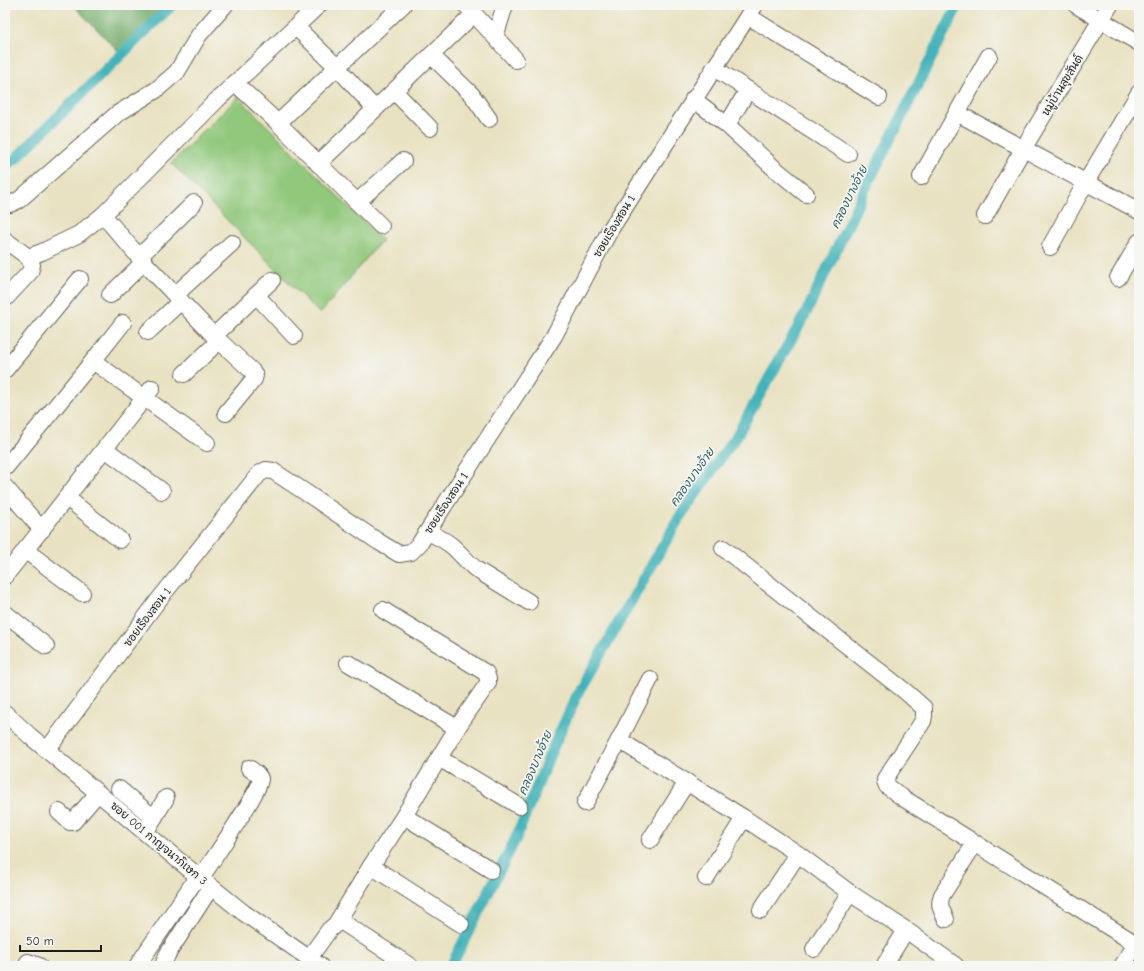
<svg xmlns="http://www.w3.org/2000/svg" width="1144" height="971" viewBox="0 0 1144 971" font-family="'Comic Neue','Playpen Sans Thai',sans-serif">
<rect width="100%" height="100%" fill="#f6f6f2"/>
<filter id="ink" filterUnits="userSpaceOnUse"><feTurbulence type="fractalNoise" baseFrequency=".025" numOctaves="2"/><feDisplacementMap in="SourceGraphic" scale="8" xChannelSelector="R" yChannelSelector="G"/><feConvolveMatrix kernelMatrix="1 2 1 2 8 2 1 2 1" color-interpolation-filters="sRGB"/></filter>
<filter id="wash" filterUnits="userSpaceOnUse"><feTurbulence type="fractalNoise" baseFrequency=".012" numOctaves="4" result="noise"/><feDisplacementMap in="SourceGraphic" scale="16" xChannelSelector="R" yChannelSelector="G"/><feGaussianBlur stdDeviation="0.9" result="paint"/><feColorMatrix in="noise" values="0 0 0 0 0 0 0 0 0 0 0 0 0 0 0 0 0 1.4 0 .05"/><feComposite in="paint" operator="in"/></filter>
<g filter="url(#wash)">
<rect width="100%" height="100%" fill="#e9e2c2"/>
<polygon fill="#91c87c" stroke="#56724c" points="238,97 382,240 320,314 171,163"/>
<polygon fill="#74ac6c" stroke="#486444" points="75,5 178,5 125,58 75,7"/>
<g fill="none" stroke-linecap="round" stroke-linejoin="round">
<g stroke="#43b3ba" stroke-width="11">
<polyline points="5,166 14,160 172,5"/>
<polyline points="451,966 516,838 551,752 578,693 682,513 737,435 806,313 868,183 958,5"/>
</g>
</g>
</g>
<g filter="url(#ink)">
<g fill="none" stroke-linecap="round" stroke-linejoin="round">
<g stroke="#646156" stroke-width="18">
<g id="minor">
<polyline points="466,5 516,60"/>
<polyline points="1076,5 1139,43"/>
<polyline points="748,16 879,97"/>
<polyline points="296,27 337,67 375,109"/>
<polyline points="495,37 505,5"/>
<polyline points="431,55 472,95 489,119"/>
<polyline points="714,68 848,154"/>
<polyline points="235,83 278,123 381,226"/>
<polyline points="394,91 430,128"/>
<polyline points="693,99 727,125 774,168 806,194"/>
<polyline points="957,113 1139,211"/>
<polyline points="278,123 403,5"/>
<polyline points="727,125 748,90"/>
<polyline points="318,164 474,14"/>
<polyline points="921,177 989,56"/>
<polyline points="357,202 403,161"/>
<polyline points="5,203 10,204 19,200 117,114 156,90 177,72 199,35 225,5"/>
<polyline points="103,215 139,257 214,336 252,371 255,375 254,379 226,413"/>
<polyline points="985,216 1023,149 1110,5"/>
<polyline points="5,240 28,257 32,265 30,272 5,299"/>
<polyline points="1050,247 1086,182 1139,93"/>
<polyline points="28,257 42,252 79,234 103,215 217,100 319,5"/>
<polyline points="139,257 194,203"/>
<polyline points="1118,278 1139,242"/>
<polyline points="110,295 144,262"/>
<polyline points="175,295 232,243"/>
<polyline points="256,295 294,336"/>
<polyline points="148,332 181,301"/>
<polyline points="214,336 272,280"/>
<polyline points="93,361 207,443"/>
<polyline points="5,370 80,279"/>
<polyline points="184,374 219,341"/>
<polyline points="105,449 162,491"/>
<polyline points="5,468 93,361 123,323"/>
<polyline points="5,487 42,530"/>
<polyline points="67,498 120,540"/>
<path d="M 428,532 C 436,536 445,540 452,546 C 461,554 468,563 477,570 L 529,602"/>
<polyline points="723,548 906,692 924,708 924,716 923,721 885,779 885,781 887,786 903,798 1136,944"/>
<polyline points="25,550 82,593"/>
<polyline points="5,576 152,388"/>
<polyline points="5,613 46,646"/>
<polyline points="348,663 457,728"/>
<polyline points="5,713 30,736 178,860 244,913 320,966"/>
<polyline points="619,740 650,679"/>
<polyline points="47,750 157,602 259,474 266,470 273,471 305,492 379,542 399,554 411,552 420,543 554,336 610,230 755,5"/>
<polyline points="439,758 519,806"/>
<polyline points="119,789 154,818"/>
<polyline points="585,803 619,740 744,818 798,854 850,893 906,930 956,966"/>
<polyline points="59,812 70,822 73,822 98,793"/>
<polyline points="404,816 491,870"/>
<polyline points="149,826 166,798"/>
<polyline points="650,840 687,782"/>
<polyline points="371,866 461,924"/>
<path d="M 201,878 C 209,865 262,788 260,779 C 259,774 253,771 249,768"/>
<polyline points="706,878 744,818"/>
<polyline points="761,910 798,854"/>
<path d="M 946,919 C 941,909 938,905 942,895 L 975,843"/>
<polyline points="339,920 410,966"/>
<polyline points="814,949 850,893"/>
<polyline points="309,958 329,930 336,924 371,866 404,816 457,728 488,683 488,679 486,673 383,610"/>
<polyline points="28,962 39,966"/>
<polyline points="137,966 198,876"/>
<polyline points="163,966 167,955 211,887"/>
<polyline points="884,966 906,930"/>
<polyline points="1122,966 1139,940"/>
</g>
</g>
<use href="#minor" stroke="#fff" stroke-width="16"/>
</g>
</g>
<g text-anchor="middle" stroke-width="3.5" stroke-linejoin="round" paint-order="stroke">
<g font-size="11" fill="#1c1c1c" stroke="#f6f6f2">
<text transform="translate(1062 85) rotate(-59)" y="4">หมู่บ้านสุขสันต์</text>
<text transform="translate(614 226) rotate(-59)" y="4">ซอยเรืองสอน 1</text>
<text transform="translate(446 503) rotate(-57)" y="4">ซอยเรืองสอน 1</text>
<text transform="translate(147 617) rotate(-53)" y="4">ซอยเรืองสอน 1</text>
<text transform="translate(159 843) rotate(40)" y="4">ซอย 001 กาญจนาภิเษก 3</text>
</g>
<g font-size="12" font-style="italic" fill="#2e6063" stroke="#f6f6f2">
<text transform="translate(849 197) rotate(-64)" y="4">คลองบางอ้าย</text>
<text transform="translate(692 477) rotate(-55)" y="4">คลองบางอ้าย</text>
<text transform="translate(535 763) rotate(-67)" y="4">คลองบางอ้าย</text>
</g>
</g>
<rect width="1144" height="971" fill="none" stroke="#f6f6f2" stroke-width="20"/>
<path d="M20 945v6h81v-6" fill="none" stroke="#1c1c1c" stroke-width="2"/>
<text x="26" y="945" font-size="12" fill="#1c1c1c" stroke="#f6f6f2" stroke-width="3" paint-order="stroke">50 m</text>
</svg>
